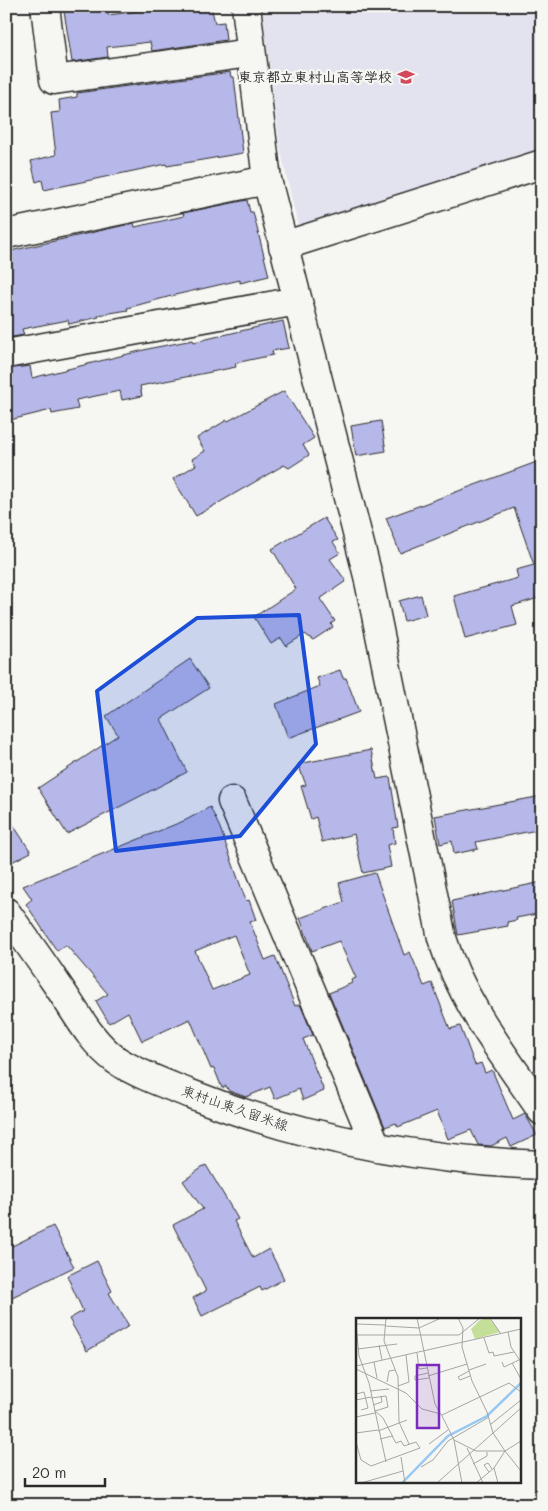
<svg xmlns="http://www.w3.org/2000/svg" width="548" height="1511" viewBox="0 0 548 1511" font-family="Mali,'Klee One',sans-serif">
<rect width="100%" height="100%" fill="#f6f6f2"/>
<filter id="ink" filterUnits="userSpaceOnUse"><feTurbulence type="fractalNoise" baseFrequency=".02" numOctaves="2"/><feDisplacementMap in="SourceGraphic" scale="10" xChannelSelector="R" yChannelSelector="G"/><feConvolveMatrix kernelMatrix="1 2 1 2 8 2 1 2 1" color-interpolation-filters="sRGB"/></filter>
<g filter="url(#ink)">
<polygon fill="#e3e3f0" points="262,6 542,6 542,155 299,231 280,147"/>
<g fill="#b7b8ea" stroke="#2b2b2b" fill-rule="evenodd">
<polygon points="92,6 106,6 108,15 178,6 211,6 215,23 224,22 226,40 152,51 150,42 107,47 108,57 72,62 64,11"/>
<polygon points="230,72 231,77 234,77 243,153 167,166 166,164 44,190 42,180 36,182 31,161 56,155 51,113 60,112 59,100 77,97 77,93"/>
<polygon points="247,200 250,212 253,212 269,276 240,283 240,280 175,295 127,308 128,310 98,315 99,317 69,324 68,320 22,329 24,335 6,338 6,252 134,223 135,227 184,216 183,213"/>
<polygon points="283,321 289,348 272,351 273,355 235,363 236,367 140,386 142,396 122,400 120,391 76,400 78,409 52,414 51,410 6,421 6,369 30,366 32,378 152,348 193,340 194,342"/>
<polygon points="284,391 314,438 303,445 309,455 289,468 284,465 196,516 173,479 196,465 192,459 205,451 197,438 227,420 228,421"/>
<polygon points="381,421 386,451 356,456 351,426"/>
<polygon points="542,460 542,597 512,606 517,625 465,639 454,596 518,578 516,570 534,565 514,508 400,553 386,518"/>
<polygon points="324,518 338,540 333,542 340,553 330,559 346,581 320,599 335,621 331,624 333,627 313,640 305,634 286,646 281,638 271,644 254,617 296,589 272,549"/>
<polygon points="421,595 426,615 404,621 399,601"/>
<polygon points="190,659 209,688 161,719 187,772 67,834 38,788 118,735 106,716"/>
<polygon points="340,670 343,678 346,678 359,712 288,738 276,704 320,686 317,678"/>
<polygon points="371,750 377,779 390,777 398,827 393,828 395,843 387,845 391,867 363,873 354,834 322,842 316,817 311,819 301,786 306,785 298,764"/>
<polygon points="542,796 542,829 476,842 478,849 454,854 452,841 440,844 435,816"/>
<path d="M 210,807 L 220,828 L 246,901 L 249,900 L 256,920 L 250,922 L 265,960 L 275,956 L 295,1006 L 300,1004 L 313,1035 L 303,1039 L 324,1091 L 303,1100 L 299,1089 L 275,1099 L 270,1087 L 246,1097 L 229,1091 L 226,1086 L 222,1088 L 214,1068 L 211,1069 L 190,1019 L 142,1041 L 128,1012 L 109,1023 L 96,1001 L 108,994 L 66,945 L 57,951 L 26,904 L 32,899 L 23,886 L 186,820 ZM 234,935 L 250,975 L 212,990 L 195,951 Z"/>
<polygon points="6,814 31,852 6,865"/>
<polygon points="375,873 404,955 410,952 424,986 432,983 450,1029 460,1026 475,1065 481,1063 485,1073 492,1070 513,1120 525,1114 537,1135 511,1147 507,1138 491,1146 478,1145 471,1130 448,1139 437,1111 398,1127 396,1123 385,1127 329,993 352,983 351,980 356,978 339,941 312,951 300,918 344,902 339,883"/>
<polygon points="542,882 542,913 516,918 517,920 507,922 508,926 458,935 452,901"/>
<polygon points="206,1165 238,1219 234,1221 253,1258 269,1249 284,1279 262,1291 260,1287 202,1316 193,1298 206,1291 173,1225 203,1209 183,1181"/>
<polygon points="53,1226 74,1267 6,1300 6,1249"/>
<polygon points="97,1261 112,1291 109,1293 129,1326 87,1351 69,1319 83,1311 67,1276"/>
</g>
<g fill="none" stroke-linecap="round" stroke-linejoin="round">
<g stroke="#2b2b2b" stroke-width="31">
<g id="minor">
<polyline points="45,6 54,80 250,53"/>
<path d="M 246,6 L 267,180 L 368,576 L 442,938 C 462,1003 504,1055 542,1111"/>
<polyline points="6,234 267,180"/>
<polyline points="283,246 542,164"/>
<polyline points="6,354 297,301"/>
<polyline points="232,801 376,1146"/>
</g>
</g>
<g stroke="#2b2b2b" stroke-width="31">
<path id="secondary" d="M 6,912 C 24,937 41,961 58,986 C 76,1012 90,1041 116,1060 C 137,1074 165,1084 188,1093 C 300,1138 422,1160 542,1165"/>
</g>
<use href="#minor" stroke="#f6f6f2" stroke-width="28"/>
<use href="#secondary" stroke="#f6f6f2" stroke-width="28"/>
</g>
</g>
<path fill="#1d4ed8" fill-opacity="0.2" stroke="#1d4ed8" stroke-width="4" stroke-linejoin="round" d="M 299,615 L 316,744 L 240,836 L 116,851 L 97,691 L 197,618 Z"/>
<defs>
<g id="school-bare" transform="scale(1.35)"><path d="M0-5L7-2L0 1L-7-2ZM-4 1L0 2.5L4 1V4Q0 6-4 4Z" fill="#d1495b" stroke="#f6f6f2" stroke-width="2.5" paint-order="stroke"/></g>
</defs>
<g fill-rule="evenodd">
<use href="#school-bare" x="406" y="77"/>
</g>
<g text-anchor="middle" stroke-width="4.5" stroke-linejoin="round" paint-order="stroke">
<g font-size="14" font-weight="bold" fill="#2b2b2b" stroke="#f6f6f2" text-anchor="end">
<text x="392" y="82">東京都立東村山高等学校</text>
</g>
<g font-size="14" fill="#2b2b2b" stroke="#f6f6f2">
<text transform="translate(235 1108) rotate(19)" y="5">東村山東久留米線</text>
</g>
</g>
<g transform="translate(356 1318)">
<rect width="165" height="165" fill="#f6f6f2"/>
<path d="M 133,0 L 144,14 L 119,21 L 115,11 L 124,2 Z" fill="#c4e098"/>
<path fill="none" stroke="#96c8f3" stroke-width="2.5" d="M 46,165 L 92,118 L 131,98 L 165,65"/>
<path fill="none" stroke="#a5a5a2" stroke-width="1" d="M 30,0 L 28,23 L 42,59 L 43,104 L 53,126M 61,0 L 79,86 L 84,95M 102,0 L 107,10 L 106,29 L 116,63 L 131,94 L 137,115 L 149,133M 134,0 L 145,16M 0,6 L 3,38 L 13,65 L 30,144M 0,6 L 29,7M 29,8 L 63,10 L 85,0M 152,14 L 155,29 L 165,44M 1,17 L 103,17 L 124,0M 128,20 L 133,35 L 137,34 L 138,38 L 158,34M 23,27 L 26,42M 2,31 L 41,26M 61,35 L 63,51 L 71,50M 18,44 L 21,60M 146,44 L 148,49 L 163,42M 156,45 L 165,61M 0,48 L 165,11M 0,51 L 50,75 L 66,91 L 85,96 L 98,122 L 120,133 L 149,133 L 165,153M 113,52 L 130,46M 113,53 L 102,59 L 104,62 L 114,58M 72,55 L 59,58 L 59,62 L 73,60M 72,58 L 111,46M 31,64 L 33,53 L 39,52M 42,68 L 53,64 L 50,37M 14,73 L 33,71M 0,76 L 8,74 L 12,90 L 5,92M 15,80 L 30,78 L 32,89 L 19,93M 0,82 L 15,79M 17,87 L 26,84 L 25,78M 18,92 L 27,100 L 37,119M 86,97 L 153,65 L 165,74M 0,99 L 19,95M 135,106 L 165,82M 22,113 L 51,102M 0,115 L 22,112M 98,122 L 106,165M 0,124 L 5,142 L 15,148 L 64,130 L 60,124 L 48,128 L 45,123 L 40,125 L 36,118 L 24,121M 73,126 L 92,112M 111,130 L 127,165M 45,139 L 49,165M 117,146 L 131,138 L 131,134M 65,149 L 77,142 L 92,123 L 133,99M 138,150 L 142,165M 133,154 L 128,147 L 132,145 L 136,151M 5,165 L 47,153M 81,165 L 165,90M 120,165 L 138,150 L 149,133 L 165,123"/>
<path fill="#7b2cbf" fill-opacity="0.15" stroke="#7b2cbf" stroke-width="2.5" d="M 61,47 L 83,47 L 83,110 L 61,110 Z"/>
<rect width="165" height="165" fill="none" stroke="#2b2b2b" stroke-width="2.5"/>
</g>
<rect width="548" height="1511" fill="none" stroke="#f6f6f2" stroke-width="25"/>
<rect x="12" y="12" width="523" height="1486" fill="none" stroke="#2b2b2b" stroke-width="2" filter="url(#ink)"/>
<path d="M25 1478v8h80v-8" fill="none" stroke="#2b2b2b" stroke-width="2.5"/>
<text x="32" y="1478" font-size="15" fill="#2b2b2b" stroke="#f6f6f2" stroke-width="4" paint-order="stroke">20 m</text>
</svg>
